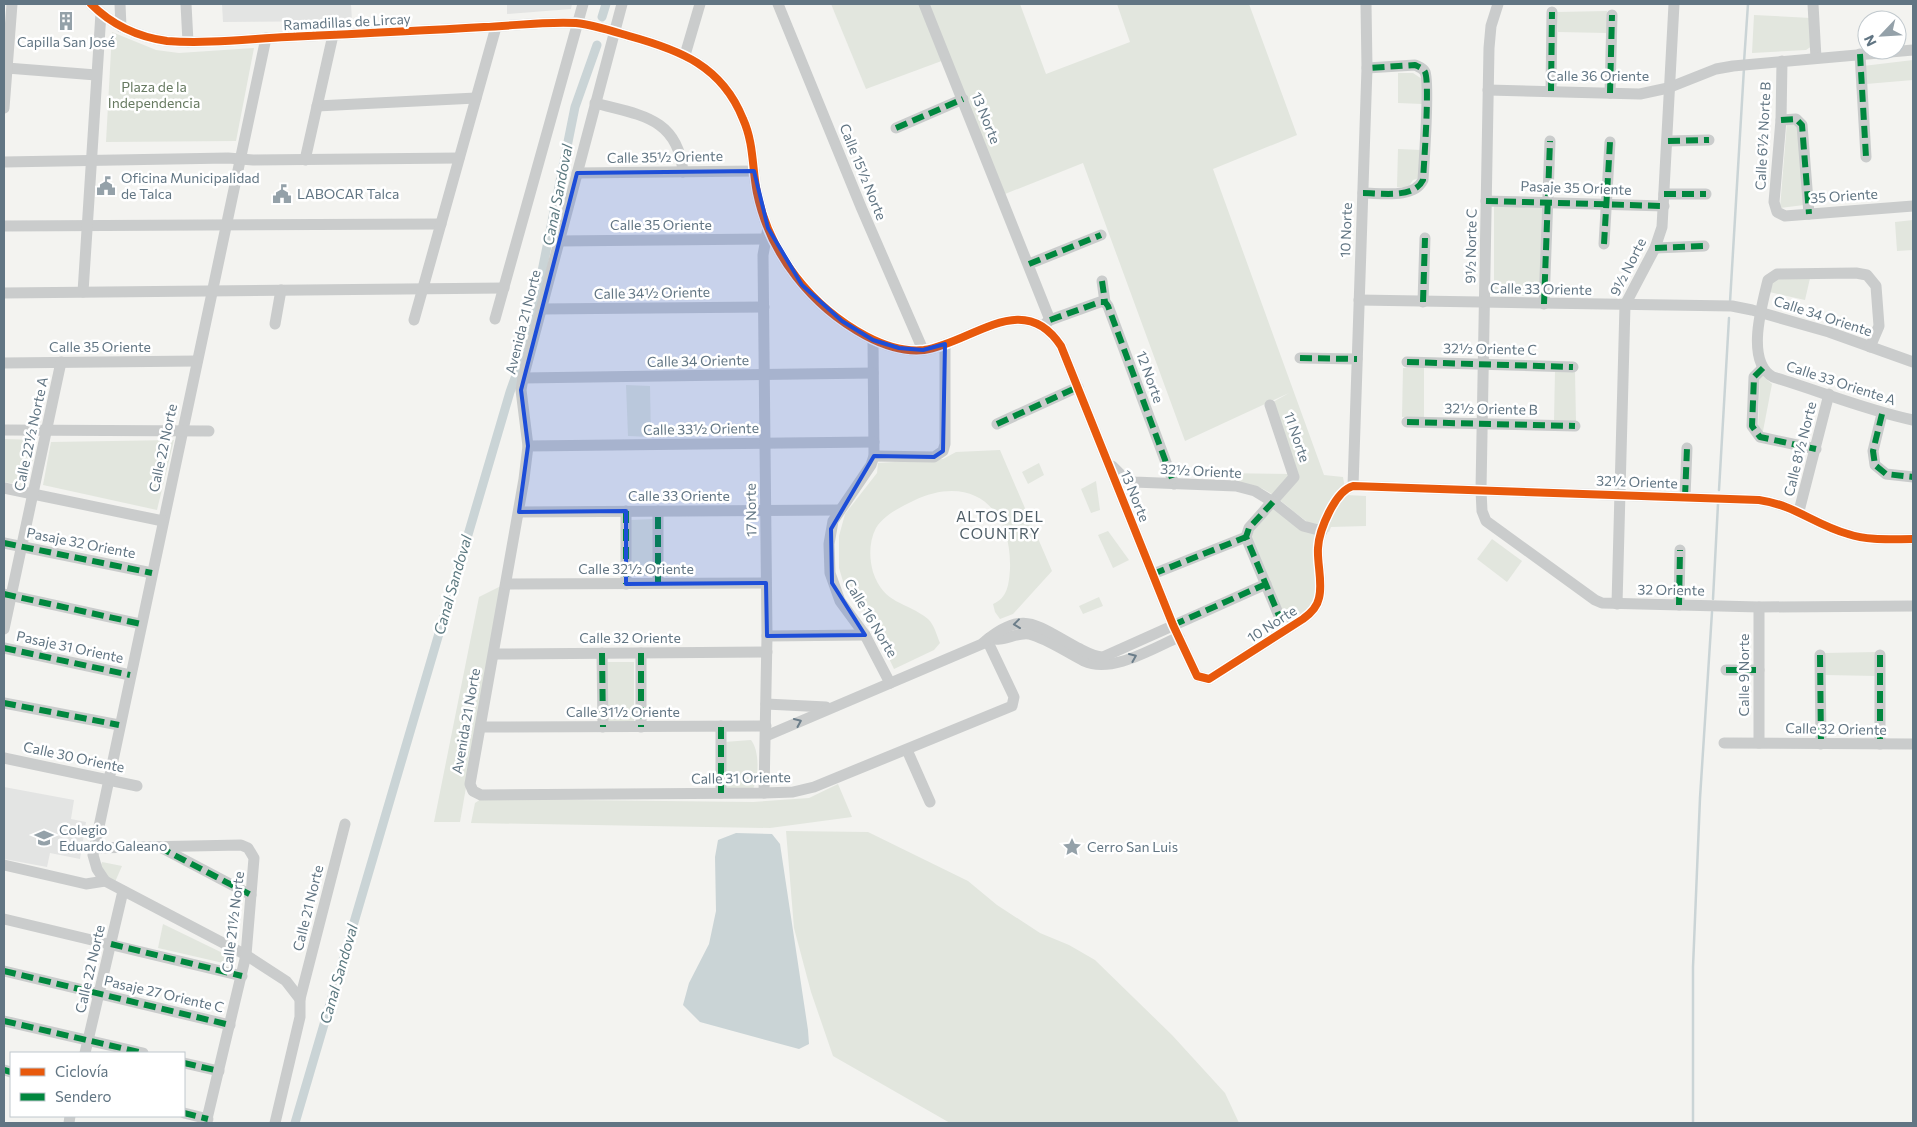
<svg xmlns="http://www.w3.org/2000/svg" width="1917" height="1127" viewBox="0 0 1917 1127" font-family="Commissioner,sans-serif">
<rect width="100%" height="100%" fill="#f3f3f0"/>
<g fill="#e3e4e3">
<polygon points="222,4 351,4 352,21 223,22"/>
<polygon points="507,4 572,4 571,9 507,14"/>
<polygon points="4,787 74,800 71,819 86,822 80,859 50,853 47,867 4,859"/>
</g>
<g fill="#e2e6de">
<polygon points="831,4 924,4 947,59 866,89"/>
<path d="M 928,4 L 1020,4 L 1046,74 L 1130,42 L 1117,4 L 1249,4 L 1297,135 L 1213,169 L 1324,475 L 1343,477 L 1346,495 L 1366,496 L 1366,526 L 1331,527 L 1329,532 C 1303,525 1288,503 1265,490 C 1250,482 1231,484 1219,473 L 1297,474 L 1273,402 L 1289,393 L 1185,441 L 1083,163 L 1005,194 Z"/>
<polygon points="1607,11 1607,33 1558,32 1557,12"/>
<polygon points="1754,15 1811,18 1812,46 1806,50 1752,53"/>
<polygon points="112,32 156,50 179,53 254,48 236,141 106,142"/>
<polygon points="1913,60 1913,80 1866,84 1863,66"/>
<polygon points="1398,73 1413,73 1422,79 1422,104 1398,103"/>
<polygon points="1787,122 1798,126 1804,205 1780,208"/>
<polygon points="1398,149 1422,150 1420,178 1413,180 1408,187 1397,187"/>
<polygon points="1494,206 1542,206 1540,296 1494,295"/>
<polygon points="1913,220 1913,250 1897,251 1895,222"/>
<polygon points="1811,274 1805,300 1765,291 1768,280"/>
<polygon points="1403,368 1424,368 1424,417 1402,417"/>
<polygon points="1555,370 1575,371 1576,421 1554,421"/>
<polygon points="1760,374 1772,384 1763,431 1758,429"/>
<polygon points="626,385 650,386 651,437 628,436"/>
<polygon points="4,439 37,440 27,486 4,482"/>
<polygon points="174,440 157,510 43,485 51,442"/>
<path d="M 1000,450 L 1052,571 L 1013,614 L 1000,619 L 995,612 L 993,604 C 1008,598 1009,583 1010,569 C 1012,507 971,473 913,501 C 899,508 884,515 876,528 C 869,541 869,558 873,572 C 884,605 906,601 928,619 C 934,624 937,636 940,643 L 934,650 L 894,669 L 884,648 L 889,645 L 880,629 L 845,588 L 839,568 L 839,536 L 845,514 L 877,473 L 878,463 L 943,459 L 956,452 Z"/>
<polygon points="1039,463 1044,475 1028,484 1022,472"/>
<polygon points="1096,481 1100,510 1091,513 1081,489"/>
<polygon points="1273,507 1319,534 1316,601 1307,613 1286,626 1250,536"/>
<polygon points="654,519 654,576 631,576 630,520"/>
<polygon points="1108,531 1129,560 1113,568 1098,535"/>
<polygon points="1492,539 1522,561 1507,582 1477,559"/>
<polygon points="501,586 460,822 434,822 479,597"/>
<polygon points="1099,597 1103,606 1083,614 1079,606"/>
<polygon points="1877,652 1877,676 1825,675 1824,653"/>
<rect x="605" y="662" width="29" height="59"/>
<path d="M 751,740 C 760,751 759,779 752,791 L 725,789 L 724,742 Z"/>
<polygon points="838,784 852,817 770,828 471,823 475,803 481,799 753,802 809,798"/>
<polygon points="786,831 868,832 968,881 997,905 1040,933 1069,945 1095,960 1172,1035 1225,1093 1239,1123 950,1123 833,1056 811,992 794,928"/>
<polygon points="102,862 122,866 115,882 104,875 100,868"/>
<polygon points="163,924 235,959 232,965 158,948"/>
</g>
<polygon fill="#cad4d6" points="736,833 772,834 780,844 808,1030 809,1044 799,1049 700,1022 683,1005 689,983 709,944 716,911 715,857 718,840"/>
<g fill="none" stroke-linecap="round" stroke-linejoin="round">
<g stroke="#cad4d6" stroke-width="2.5">
<polyline points="1744,62 1748,4"/>
<polyline points="1730,302 1744,68"/>
<polyline points="1719,490 1729,318"/>
<polyline points="1713,599 1718,504"/>
<polyline points="1693,1123 1693,967 1700,798 1712,612"/>
</g>
<g stroke="#cad4d6" stroke-width="9">
<polyline points="602,17 606,4"/>
<polyline points="530,331 575,107 597,45"/>
<polyline points="295,1123 510,392 527,344"/>
</g>
<g stroke="#cacccc" stroke-width="11">
<path d="M 91,4 C 112,25 138,37 167,41 C 207,44 248,39 287,37 C 353,34 418,31 484,27 C 514,26 546,21 576,23 C 594,25 612,31 629,36 C 680,50 722,66 743,119 C 754,143 752,168 757,193 C 770,255 812,307 866,336 C 883,345 905,352 924,350 C 972,343 1023,288 1061,346 L 1173,625 L 1197,676 L 1209,679 L 1303,619 C 1310,614 1317,608 1319,598 C 1323,583 1317,564 1318,548 C 1319,530 1335,491 1353,486 L 1759,500 C 1795,505 1815,525 1848,534 C 1869,541 1891,539 1913,539"/>
<polyline points="120,4 121,27"/>
<polyline points="186,4 188,42"/>
<polyline points="622,4 523,378 521,390 528,446 524,479 470,784 473,791 481,795 764,793 793,792 814,787 1012,706 1014,697 987,640"/>
<polyline points="778,4 861,207 923,350"/>
<polyline points="924,4 1050,320"/>
<polyline points="1498,4 1491,26 1489,48 1481,490 1482,511 1486,521 1595,600 1602,603 1759,607 1913,606"/>
<polyline points="1813,4 1816,58"/>
<polyline points="266,38 93,855 97,869 105,881 246,955 286,981 300,999"/>
<polyline points="1860,54 1866,157"/>
<polyline points="685,55 700,4"/>
<polyline points="1782,61 1781,120 1774,202 1777,212 1785,216 1913,206"/>
<polyline points="7,68 96,75"/>
<polyline points="1488,90 1640,94 1668,88 1716,69 1733,66 1913,50"/>
<polyline points="1551,91 1552,12"/>
<polyline points="1610,93 1612,15"/>
<path d="M 595,103 C 639,115 678,117 683,172"/>
<polyline points="317,106 476,98"/>
<polyline points="4,108 12,4"/>
<polyline points="1781,120 1796,119 1802,125 1809,214"/>
<polyline points="896,128 963,99"/>
<polyline points="1668,141 1709,140"/>
<polyline points="305,160 333,35"/>
<polyline points="4,162 228,158 253,160 459,158"/>
<polyline points="577,173 754,171"/>
<path d="M 1363,193 C 1381,193 1414,199 1423,180 C 1424,163 1430,82 1425,72 C 1423,68 1419,67 1415,65 L 1367,68"/>
<polyline points="1664,194 1706,194"/>
<polyline points="1486,201 1664,206"/>
<polyline points="4,226 441,224"/>
<polyline points="558,241 765,239"/>
<polyline points="1604,244 1610,142"/>
<polyline points="1655,248 1704,246"/>
<polyline points="1029,264 1101,235"/>
<polyline points="1102,281 1105,302 1108,306 1174,484"/>
<polyline points="83,292 101,13"/>
<polyline points="4,293 504,288"/>
<polyline points="1359,300 1732,306 1752,310 1829,332 1913,362"/>
<polyline points="1423,302 1425,238"/>
<polyline points="1544,304 1550,141"/>
<polyline points="541,309 764,307"/>
<polyline points="495,319 583,4"/>
<polyline points="414,320 496,27"/>
<polyline points="1046,323 1050,320 1100,302 1105,302"/>
<polyline points="275,324 281,290"/>
<polyline points="873,340 874,456 871,465 833,521 829,544 830,573 840,601 865,635 890,683"/>
<path d="M 1870,347 L 1879,326 L 1876,286 L 1867,275 L 1856,273 L 1777,274 L 1768,280 C 1762,305 1745,362 1773,377 C 1820,391 1865,410 1913,420"/>
<polyline points="1300,358 1357,359"/>
<polyline points="1407,362 1573,367"/>
<polyline points="4,363 197,361"/>
<polyline points="1763,368 1754,377 1752,426 1760,437 1816,449"/>
<polyline points="523,378 873,373"/>
<polyline points="1270,405 1294,477 1249,528 1246,537 1285,630"/>
<polyline points="1882,414 1873,451 1875,465 1886,474 1913,477"/>
<polyline points="1407,422 1575,426"/>
<polyline points="997,424 1078,387"/>
<polyline points="4,430 209,431"/>
<polyline points="528,446 874,442"/>
<polyline points="874,456 934,457 943,451 945,444 945,344"/>
<polyline points="1112,466 1123,477 1134,482 1236,486 1255,491 1273,502 1303,526 1322,531"/>
<polyline points="1353,486 1367,68 1366,4"/>
<polyline points="4,488 163,521"/>
<polyline points="1685,497 1687,448"/>
<polyline points="626,511 626,584"/>
<polyline points="1799,511 1829,394"/>
<polyline points="519,512 839,510"/>
<polyline points="4,543 152,573"/>
<polyline points="1153,574 1246,537"/>
<polyline points="658,583 658,511"/>
<polyline points="506,584 766,583"/>
<polyline points="4,594 141,624"/>
<polyline points="1617,604 1625,305 1655,248 1662,227 1674,4"/>
<polyline points="1679,605 1680,550"/>
<polyline points="4,629 61,362"/>
<polyline points="767,636 865,635"/>
<path d="M 989,638 C 1002,643 1015,632 1029,634 C 1048,639 1066,652 1084,661 C 1112,674 1153,648 1179,637"/>
<polyline points="4,648 130,675"/>
<polyline points="602,653 603,727"/>
<polyline points="641,653 641,727"/>
<polyline points="494,654 767,652"/>
<polyline points="1820,655 1821,744"/>
<polyline points="1880,655 1880,744"/>
<polyline points="1726,670 1759,670"/>
<polyline points="4,703 119,725"/>
<polyline points="766,704 826,707"/>
<polyline points="481,727 766,726"/>
<path d="M 766,736 L 982,644 C 1023,608 1035,625 1078,648 C 1086,652 1094,657 1103,657 L 1266,584"/>
<polyline points="1724,743 1913,744"/>
<polyline points="1759,743 1759,607"/>
<polyline points="907,750 930,802"/>
<polyline points="4,758 137,786"/>
<polyline points="721,793 721,726"/>
<polyline points="764,793 767,636 763,255 768,228"/>
<polyline points="93,848 241,845 248,848 254,858 246,955 206,1123"/>
<polyline points="162,848 251,895"/>
<polyline points="4,865 86,884 105,881"/>
<polyline points="4,919 242,976"/>
<polyline points="4,971 230,1025"/>
<polyline points="4,1021 143,1053"/>
<polyline points="85,1053 123,891"/>
<polyline points="184,1063 219,1071"/>
<polyline points="4,1070 11,1072"/>
<polyline points="184,1113 208,1119"/>
<polyline points="69,1123 70,1116"/>
<polyline points="275,1123 300,1017 300,999 345,824"/>
</g>
<g stroke="#00873e" stroke-width="6" stroke-dasharray="12 6" stroke-linecap="butt">
<polyline points="1860,54 1866,157"/>
<polyline points="1551,91 1552,12"/>
<polyline points="1610,93 1612,15"/>
<polyline points="1781,120 1796,119 1802,125 1809,214"/>
<polyline points="896,128 963,99"/>
<polyline points="1668,141 1709,140"/>
<path d="M 1363,193 C 1381,193 1414,199 1423,180 C 1424,163 1430,82 1425,72 C 1423,68 1419,67 1415,65 L 1367,68"/>
<polyline points="1664,194 1706,194"/>
<polyline points="1486,201 1664,206"/>
<polyline points="1604,244 1610,142"/>
<polyline points="1655,248 1704,246"/>
<polyline points="1029,264 1101,235"/>
<polyline points="1102,281 1105,302 1108,306 1174,484"/>
<polyline points="1423,302 1425,238"/>
<polyline points="1544,304 1550,141"/>
<polyline points="1050,320 1100,302 1105,302"/>
<polyline points="1300,358 1357,359"/>
<polyline points="1407,362 1573,367"/>
<polyline points="1763,368 1754,377 1752,426 1760,437 1816,449"/>
<polyline points="1882,414 1873,451 1875,465 1886,474 1913,477"/>
<polyline points="1407,422 1575,426"/>
<polyline points="997,424 1078,387"/>
<polyline points="1685,497 1687,448"/>
<polyline points="1273,502 1249,528 1246,537 1285,630"/>
<polyline points="626,511 626,584"/>
<polyline points="4,543 152,573"/>
<polyline points="1153,574 1246,537"/>
<polyline points="658,583 658,511"/>
<polyline points="4,594 141,624"/>
<polyline points="1679,605 1680,550"/>
<polyline points="1173,625 1266,584"/>
<polyline points="4,648 130,675"/>
<polyline points="602,653 603,727"/>
<polyline points="641,653 641,727"/>
<polyline points="1820,655 1821,744"/>
<polyline points="1880,655 1880,744"/>
<polyline points="1726,670 1759,670"/>
<polyline points="4,703 119,725"/>
<polyline points="721,793 721,726"/>
<polyline points="159,847 251,895"/>
<polyline points="111,944 242,976"/>
<polyline points="4,971 230,1025"/>
<polyline points="4,1021 143,1053"/>
<polyline points="184,1063 219,1071"/>
<polyline points="4,1070 11,1072"/>
<polyline points="184,1113 208,1119"/>
</g>
<g stroke="#fff" stroke-width="11">
<path id="cycleway" d="M 91,4 C 112,25 138,37 167,41 C 207,44 248,39 287,37 C 353,34 418,31 484,27 C 514,26 546,21 576,23 C 594,25 612,31 629,36 C 680,50 722,66 743,119 C 754,143 752,168 757,193 C 770,255 812,307 866,336 C 883,345 905,352 924,350 C 972,343 1023,288 1061,346 L 1173,625 L 1197,676 L 1209,679 L 1303,619 C 1310,614 1317,608 1319,598 C 1323,583 1317,564 1318,548 C 1319,530 1335,491 1353,486 L 1759,500 C 1795,505 1815,525 1848,534 C 1869,541 1891,539 1913,539"/>
</g>
<use href="#cycleway" stroke="#e8590c" stroke-width="8"/>
</g>
<defs><path id="oneway-chevron" d="M-2-3.5L2.5 0L-2 3.5" fill="none" stroke-width="1.6" stroke-linecap="round" stroke-linejoin="round" transform="scale(1.25)"/></defs>
<g stroke="#6c7e8a">
<use href="#oneway-chevron" transform="translate(1017 624) rotate(173)"/>
<use href="#oneway-chevron" transform="translate(1133 657) rotate(-23)"/>
<use href="#oneway-chevron" transform="translate(798 722) rotate(-24)"/>
</g>
<path fill="#1d4ed8" fill-opacity="0.2" stroke="#1d4ed8" stroke-width="4" stroke-linejoin="round" d="M 754,171 L 768,228 L 802,285 L 842,321 L 873,340 L 899,348 L 923,350 L 945,344 L 943,451 L 934,457 L 874,456 L 831,529 L 832,583 L 865,635 L 767,636 L 766,583 L 626,584 L 626,511 L 519,512 L 528,446 L 521,390 L 577,173 Z"/>
<defs>
<g id="building-bare" transform="scale(1.5)"><path d="M-4-6H4V6H1V3H-1V6H-4ZM-2.5-4.3h1.7v1.8h-1.7ZM.8-4.3h1.7v1.8H.8ZM-2.5-1h1.7V.8h-1.7ZM.8-1h1.7V.8H.8Z" fill="#94a1a9" stroke="#fff" stroke-width="2.5" paint-order="stroke"/></g>
<g id="civic-bare" transform="scale(1.5)"><path d="M-.6-6.5H3V-4.5H.6V-3L4-1V1h2V6H-6V1h2V-1L-.6-3ZM-1.2 2.5V6h2.4V2.5Z" fill="#94a1a9" stroke="#fff" stroke-width="2.5" paint-order="stroke"/></g>
<g id="school-bare" transform="scale(1.5)"><path d="M0-5L7-2L0 1L-7-2ZM-4 1L0 2.5L4 1V4Q0 6-4 4Z" fill="#94a1a9" stroke="#fff" stroke-width="2.5" paint-order="stroke"/></g>
<g id="sight-bare" transform="scale(1.5)"><path d="M0-6L1.8-2.2L6-1.7L2.9 1.2L3.7 5.4L0 3.3L-3.7 5.4L-2.9 1.2L-6-1.7L-1.8-2.2Z" fill="#94a1a9" stroke="#fff" stroke-width="2.5" paint-order="stroke"/></g>
</defs>
<g fill-rule="evenodd">
<use href="#building-bare" x="66" y="21"/>
<use href="#civic-bare" x="106" y="186"/>
<use href="#civic-bare" x="282" y="194"/>
<use href="#school-bare" x="44" y="838"/>
<use href="#sight-bare" x="1072" y="847"/>
</g>
<g text-anchor="middle" stroke-width="5" stroke-linejoin="round" paint-order="stroke">
<g font-size="14" fill="#617583" stroke="#fff">
<text transform="translate(347 22) rotate(-3)" y="5">Ramadillas de Lircay</text>
<text x="1598" y="81">Calle 36 Oriente</text>
<text transform="translate(986 118) rotate(68)" y="5">13 Norte</text>
<text transform="translate(1763 136) rotate(-87)" y="5">Calle 6½ Norte B</text>
<text transform="translate(665 157) rotate(-1)" y="5">Calle 35½ Oriente</text>
<text transform="translate(863 172) rotate(68)" y="5">Calle 15½ Norte</text>
<text transform="translate(1576 188) rotate(2)" y="5">Pasaje 35 Oriente</text>
<text transform="translate(1844 196) rotate(-4)" y="5">35 Oriente</text>
<text x="661" y="230">Calle 35 Oriente</text>
<text transform="translate(1346 230) rotate(-88)" y="5">10 Norte</text>
<text transform="translate(1471 246) rotate(-89)" y="5">9½ Norte C</text>
<text transform="translate(1628 267) rotate(-63)" y="5">9½ Norte</text>
<text transform="translate(1541 289) rotate(1)" y="5">Calle 33 Oriente</text>
<text transform="translate(652 293) rotate(-1)" y="5">Calle 34½ Oriente</text>
<text transform="translate(1823 316) rotate(18)" y="5">Calle 34 Oriente</text>
<text transform="translate(523 322) rotate(-76)" y="5">Avenida 21 Norte</text>
<text x="100" y="352">Calle 35 Oriente</text>
<text transform="translate(1490 349) rotate(1)" y="5">32½ Oriente C</text>
<text transform="translate(698 361) rotate(-1)" y="5">Calle 34 Oriente</text>
<text transform="translate(1150 377) rotate(70)" y="5">12 Norte</text>
<text transform="translate(1841 383) rotate(18)" y="5">Calle 33 Oriente A</text>
<text transform="translate(1491 409) rotate(1)" y="5">32½ Oriente B</text>
<text transform="translate(701 429) rotate(-1)" y="5">Calle 33½ Oriente</text>
<text transform="translate(31 434) rotate(-78)" y="5">Calle 22½ Norte A</text>
<text transform="translate(1297 437) rotate(71)" y="5">11 Norte</text>
<text transform="translate(163 448) rotate(-78)" y="5">Calle 22 Norte</text>
<text transform="translate(1800 449) rotate(-76)" y="5">Calle 8½ Norte</text>
<text transform="translate(1201 471) rotate(3)" y="5">32½ Oriente</text>
<text transform="translate(1637 482) rotate(2)" y="5">32½ Oriente</text>
<text x="679" y="501">Calle 33 Oriente</text>
<text transform="translate(1135 496) rotate(68)" y="5">13 Norte</text>
<text transform="translate(751 510) rotate(-91)" y="5">17 Norte</text>
<text transform="translate(81 543) rotate(11)" y="5">Pasaje 32 Oriente</text>
<text x="636" y="574">Calle 32½ Oriente</text>
<text transform="translate(1671 590) rotate(1)" y="5">32 Oriente</text>
<text transform="translate(871 618) rotate(59)" y="5">Calle 16 Norte</text>
<text transform="translate(1272 624) rotate(-33)" y="5">10 Norte</text>
<text x="630" y="643">Calle 32 Oriente</text>
<text transform="translate(70 647) rotate(12)" y="5">Pasaje 31 Oriente</text>
<text transform="translate(1744 675) rotate(-90)" y="5">Calle 9 Norte</text>
<text x="623" y="717">Calle 31½ Oriente</text>
<text transform="translate(466 721) rotate(-80)" y="5">Avenida 21 Norte</text>
<text transform="translate(1836 729) rotate(1)" y="5">Calle 32 Oriente</text>
<text transform="translate(74 757) rotate(12)" y="5">Calle 30 Oriente</text>
<text transform="translate(741 778) rotate(-1)" y="5">Calle 31 Oriente</text>
<text transform="translate(308 908) rotate(-76)" y="5">Calle 21 Norte</text>
<text transform="translate(233 922) rotate(-83)" y="5">Calle 21½ Norte</text>
<text transform="translate(90 969) rotate(-77)" y="5">Calle 22 Norte</text>
<text transform="translate(164 994) rotate(13)" y="5">Pasaje 27 Oriente C</text>
</g>
<g font-size="14" fill="#617583" stroke="#fff" text-anchor="start">
<text x="66" y="47" text-anchor="middle">Capilla San José</text>
<text x="121" y="183">Oficina Municipalidad<tspan x="121" dy="16">de Talca</tspan></text>
<text x="297" y="199">LABOCAR Talca</text>
<text x="59" y="835">Colegio<tspan x="59" dy="16">Eduardo Galeano</tspan></text>
<text x="1087" y="852">Cerro San Luis</text>
</g>
<g font-size="14" fill="#667960" stroke="#fff">
<text x="154" y="92">Plaza de la<tspan x="154" dy="16">Independencia</tspan></text>
</g>
<g font-size="15" font-style="italic" fill="#5c7980" stroke="#fff">
<text transform="translate(558 195) rotate(-79)" y="5">Canal Sandoval</text>
<text transform="translate(453 585) rotate(-74)" y="5">Canal Sandoval</text>
<text transform="translate(339 974) rotate(-74)" y="5">Canal Sandoval</text>
</g>
<g font-size="15" letter-spacing="1" fill="#4f5e67" stroke="#fff">
<text x="1000" y="522">ALTOS DEL<tspan x="1000" dy="17">COUNTRY</tspan></text>
</g>
</g>
<rect width="1917" height="1127" fill="none" stroke="#617583" stroke-width="10"/>
<rect x="10" y="1052" width="175" height="65" fill="#ffffff" stroke="#c0c8cd"/>
<rect x="20" y="1068" width="25" height="8" fill="#e8590c" stroke="#c0c8cd"/>
<text x="55" y="1077" font-size="15" fill="#617583">Ciclovía</text>
<rect x="20" y="1093" width="25" height="8" fill="#00873e" stroke="#c0c8cd"/>
<text x="55" y="1102" font-size="15" fill="#617583">Sendero</text>
<g transform="translate(1882 35) rotate(245)"><circle r="24" fill="#ffffff" stroke="#c0c8cd"/>
<path d="M0-4L9 19L0 12L-9 19Z" fill="#94a1a9"/>
<text y="-8" font-size="14" font-weight="bold" text-anchor="middle" fill="#617583">N</text>
</g>
</svg>
